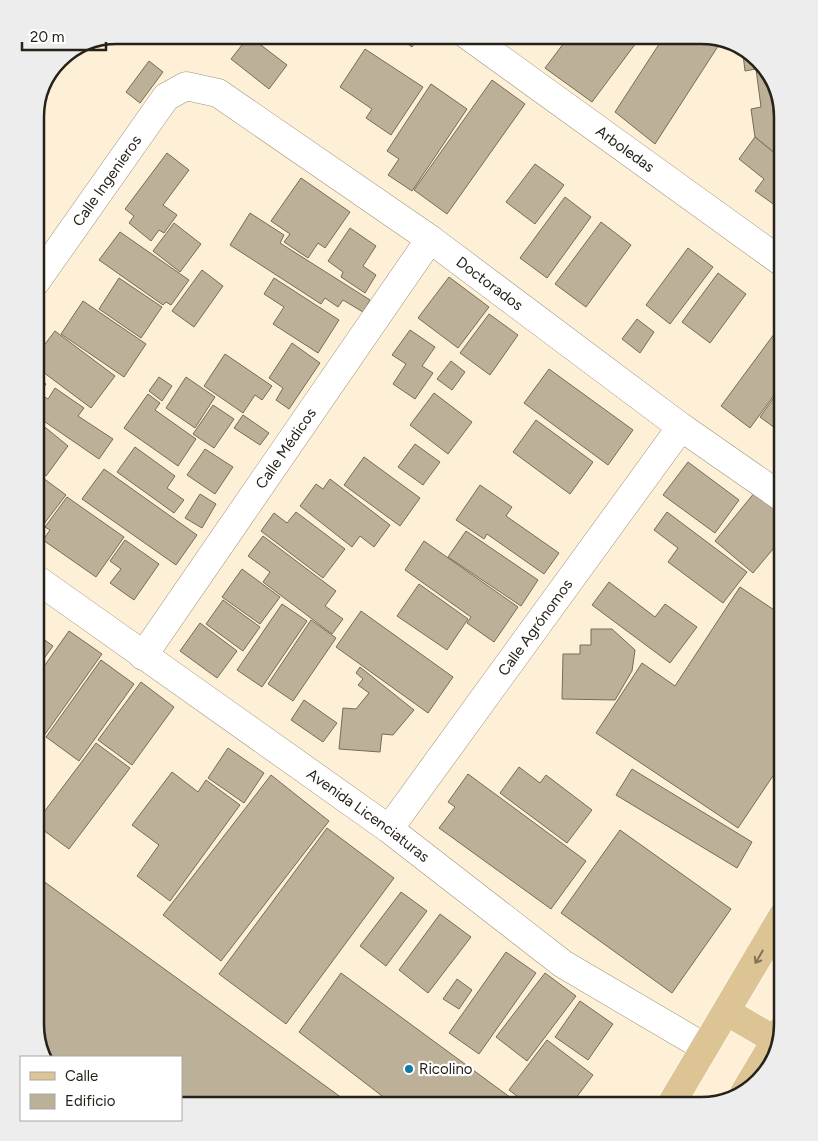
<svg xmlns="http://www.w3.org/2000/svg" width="818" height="1141" viewBox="0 0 818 1141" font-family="Figtree,sans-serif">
<rect width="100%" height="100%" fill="#fdf0d7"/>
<g fill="#bcb098" stroke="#786c57">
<polygon points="395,35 420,35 412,47"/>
<polygon points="570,35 642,35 592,102 545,68"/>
<polygon points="665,35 706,35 722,40 655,144 615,112"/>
<polygon points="249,36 287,65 269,89 231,59"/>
<polygon points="742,46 772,76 783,117 783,160 755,137 751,109 761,107 756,69 745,71"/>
<polygon points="365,49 423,87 391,135 366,118 372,109 340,87"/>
<polygon points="149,61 163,72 140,103 126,92"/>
<polygon points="492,80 525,104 447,214 414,190"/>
<polygon points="431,84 467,109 412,191 388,175 399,159 387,151"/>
<polygon points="755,137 783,160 783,197 776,206 755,191 764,179 739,159"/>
<polygon points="167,153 189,170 163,205 177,215 164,233 159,230 151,241 129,223 134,216 125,209"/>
<polygon points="535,164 564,185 535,224 506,202"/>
<polygon points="301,178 350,212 325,248 318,243 308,258 284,242 290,234 271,221"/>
<polygon points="565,197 591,217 547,278 520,258"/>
<polygon points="250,213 284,235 280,243 370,300 363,312 343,300 338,307 325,298 321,304 230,245"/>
<polygon points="601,222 631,245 586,307 555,284"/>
<polygon points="174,223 201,244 180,272 153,251"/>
<polygon points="350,228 376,246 363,266 376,275 365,293 341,277 343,272 328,261"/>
<polygon points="120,232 189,280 171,305 166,302 163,305 99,260"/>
<polygon points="688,248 713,267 670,324 646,305"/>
<polygon points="202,270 223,286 194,327 172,311"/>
<polygon points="718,273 746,294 710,343 682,322"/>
<polygon points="449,277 489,307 458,348 418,318"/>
<polygon points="119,278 162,307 141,338 99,309"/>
<polygon points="274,278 339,320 318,353 273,324 284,307 264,294"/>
<polygon points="83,301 146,344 124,377 61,334"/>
<polygon points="489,314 518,335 490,375 460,353"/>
<polygon points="637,319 654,332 640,353 622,339"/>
<polygon points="783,322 783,383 750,428 721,406"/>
<polygon points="410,330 435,347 422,366 433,373 415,399 393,384 406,364 392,355"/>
<polygon points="55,331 115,376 91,408 35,366 35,357"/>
<polygon points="292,343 320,363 289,409 276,400 283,388 269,378"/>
<polygon points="225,354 272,386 262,400 255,395 243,413 204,386"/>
<polygon points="451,361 465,372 452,390 437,379"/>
<polygon points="549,369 633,430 608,465 524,403"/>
<polygon points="35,376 46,384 35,399"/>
<polygon points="159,377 172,386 162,401 149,391"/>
<polygon points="186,377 215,397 195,428 166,408"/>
<polygon points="783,385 783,434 760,417"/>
<polygon points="55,388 84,408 78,416 113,439 99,459 35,415 35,401 40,394 48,399"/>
<polygon points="434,393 472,422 448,454 410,425"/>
<polygon points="148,394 160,403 155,410 196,439 178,466 124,428"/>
<polygon points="213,405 234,419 214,448 193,434"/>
<polygon points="243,415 269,433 260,445 234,428"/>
<polygon points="35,419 68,446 46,476 35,467"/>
<polygon points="536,420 593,462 570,494 513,452"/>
<polygon points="415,444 440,462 423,485 398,467"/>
<polygon points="135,447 175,476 167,488 184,500 174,513 117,472"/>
<polygon points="205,449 233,467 215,494 187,475"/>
<polygon points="364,457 420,498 400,526 344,485"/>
<polygon points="688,462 739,500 715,533 663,495"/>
<polygon points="104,469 197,535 176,565 82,499"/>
<polygon points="35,472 66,495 40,529 35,525"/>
<polygon points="330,479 390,525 374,547 360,536 352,547 300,506 316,484 323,489"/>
<polygon points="480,485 512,507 506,516 559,553 544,574 487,534 484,539 456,520"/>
<polygon points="755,492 783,515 783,537 753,573 715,541"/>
<polygon points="200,494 216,504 202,528 185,518"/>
<polygon points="67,497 124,537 96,577 43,540 50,530 45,527"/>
<polygon points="296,512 345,549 323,578 261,531 274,513 287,523"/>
<polygon points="667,512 747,572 723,603 668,562 678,548 654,530"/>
<polygon points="466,531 538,580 521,606 448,557"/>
<polygon points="263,536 336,591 325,606 343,619 332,634 263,582 270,572 248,556"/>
<polygon points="125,540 159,564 134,600 110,583 121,569 110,561"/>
<polygon points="424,541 518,607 494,642 467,623 471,617 405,570"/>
<polygon points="242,569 280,597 260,624 222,597"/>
<polygon points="609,582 655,617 665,604 697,627 670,663 592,605"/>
<polygon points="419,584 468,619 447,650 397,616"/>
<polygon points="740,587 783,616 783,761 738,828 596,733 642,663 675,686"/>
<polygon points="223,600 260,627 243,651 206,624"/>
<polygon points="282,604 307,621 262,687 237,670"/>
<polygon points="361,611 453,677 428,713 336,647"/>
<polygon points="311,620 336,638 293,701 268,684"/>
<polygon points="200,623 237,651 217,678 180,651"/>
<polygon points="591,629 612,629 635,650 632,671 615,700 562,699 563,654 580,654 580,645 591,645"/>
<polygon points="69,631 102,654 43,737 35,732 35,679"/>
<polygon points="35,633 53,646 35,671"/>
<polygon points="101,660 134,684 79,761 46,737"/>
<polygon points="360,667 414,710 393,735 382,734 380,752 339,749 343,708 356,709 369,693 358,685 363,679 356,673"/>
<polygon points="141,682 174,707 132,765 98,740"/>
<polygon points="304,700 337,723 323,742 291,720"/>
<polygon points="96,743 130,768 69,849 35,824"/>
<polygon points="228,748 264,773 244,803 208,778"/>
<polygon points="519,767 540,783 546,775 592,810 567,843 500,793"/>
<polygon points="632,769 752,842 737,868 616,795"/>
<polygon points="172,772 198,792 206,780 240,805 170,901 137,876 159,845 132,825"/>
<polygon points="468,774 586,861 551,909 439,828 455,807 448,802"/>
<polygon points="271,775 329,821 221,961 163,915"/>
<polygon points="327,828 394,878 286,1024 219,974"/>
<polygon points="620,830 731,909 672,993 561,913"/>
<polygon points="35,875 353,1106 181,1106 181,1057 44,1057 35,1024"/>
<polygon points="401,892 427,911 386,966 360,946"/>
<polygon points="440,914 471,937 428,993 399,970"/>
<polygon points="506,952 536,973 479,1054 449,1033"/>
<polygon points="341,973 522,1106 395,1106 299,1032"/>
<polygon points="545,973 576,996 527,1061 496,1037"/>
<polygon points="457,979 472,990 459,1009 443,999"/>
<polygon points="580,1001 613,1024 588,1060 555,1037"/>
<polygon points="547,1040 593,1075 570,1106 530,1106 509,1090"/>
</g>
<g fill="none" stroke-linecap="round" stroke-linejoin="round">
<g stroke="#9f937c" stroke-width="29">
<g id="minor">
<path id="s1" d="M 467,35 L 783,263"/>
<path id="s2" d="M 35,283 L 166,97 L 186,86 L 218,93 L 430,239 L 681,427 L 783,498"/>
<path id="s3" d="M 35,578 L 389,829 L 563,964 L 704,1047"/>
<path id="s4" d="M 143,656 L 430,239"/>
<path id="s5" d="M 389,829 L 681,427"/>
</g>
</g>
<g stroke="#fff" stroke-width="29">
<g id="major">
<polyline points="727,1012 775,1040"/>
<polyline points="744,1093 782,1029"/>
<polyline points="670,1106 783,915"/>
</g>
</g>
<use href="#minor" stroke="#fff" stroke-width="28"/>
<use href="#major" stroke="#dcc494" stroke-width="28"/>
</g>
<defs><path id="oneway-shaft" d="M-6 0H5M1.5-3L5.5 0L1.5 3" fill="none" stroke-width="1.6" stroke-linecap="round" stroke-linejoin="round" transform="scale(1.25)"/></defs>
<use stroke="#817356" href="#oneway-shaft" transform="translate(759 957) rotate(120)"/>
<circle fill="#127ba5" stroke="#fff" stroke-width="2" cx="409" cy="1069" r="5"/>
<g text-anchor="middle" stroke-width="4.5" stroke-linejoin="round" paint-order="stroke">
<g font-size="15" fill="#262219" stroke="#fff">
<text dy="5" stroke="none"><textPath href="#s1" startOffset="195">Arboledas</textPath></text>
<text dy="5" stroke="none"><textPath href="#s2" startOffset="125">Calle Ingenieros</textPath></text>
<text dy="5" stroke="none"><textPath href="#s2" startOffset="615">Doctorados</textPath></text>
<text dy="5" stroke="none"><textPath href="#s4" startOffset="252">Calle Médicos</textPath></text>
<text dy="5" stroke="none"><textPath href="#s5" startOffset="249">Calle Agrónomos</textPath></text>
<text dy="5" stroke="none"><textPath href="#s3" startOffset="409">Avenida Licenciaturas</textPath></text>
</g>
<g font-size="15" fill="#262219" stroke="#fff" text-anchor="start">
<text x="419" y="1074">Ricolino</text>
</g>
</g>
<path d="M0 0H818V1141H0ZM117 44H701A73 73 0 0 1 774 117V1024A73 73 0 0 1 701 1097H117A73 73 0 0 1 44 1024V117A73 73 0 0 1 117 44Z" fill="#eeeded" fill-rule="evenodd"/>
<path fill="none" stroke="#262219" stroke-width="2.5" d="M117 44H701A73 73 0 0 1 774 117V1024A73 73 0 0 1 701 1097H117A73 73 0 0 1 44 1024V117A73 73 0 0 1 117 44Z"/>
<rect x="20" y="1056" width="162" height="65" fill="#ffffff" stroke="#a8a7a3"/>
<rect x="30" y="1072" width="25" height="8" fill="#dcc494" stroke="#a8a7a3"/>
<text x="65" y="1081" font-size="15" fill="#262219">Calle</text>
<rect x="30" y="1094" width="25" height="15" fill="#bcb098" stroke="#a8a7a3"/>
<text x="65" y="1106" font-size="15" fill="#262219">Edificio</text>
<path d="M22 42v8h84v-8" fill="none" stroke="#262219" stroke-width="2.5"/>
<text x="30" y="42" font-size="15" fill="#262219" stroke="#ffffff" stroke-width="4" paint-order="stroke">20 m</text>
</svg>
